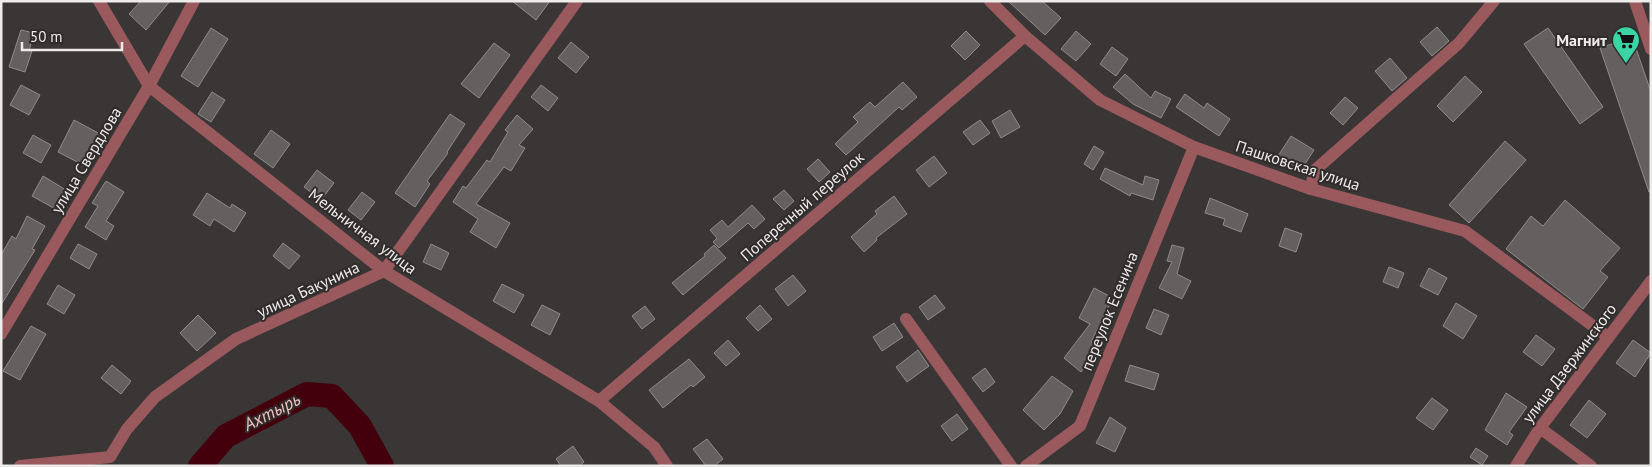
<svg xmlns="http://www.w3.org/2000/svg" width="1652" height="467" viewBox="0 0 1652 467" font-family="'PT Sans',sans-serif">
<rect width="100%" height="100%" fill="#3a3636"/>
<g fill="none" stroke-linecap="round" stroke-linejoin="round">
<polyline stroke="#43000c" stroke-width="24" points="200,466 226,436 307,394 332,396 360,426 382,466"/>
</g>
<g fill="#646060" stroke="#918b8b">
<polygon points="141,1 170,1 146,30 129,14"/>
<polygon points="512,1 550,1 536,20"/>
<polygon points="1008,1 1042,1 1061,18 1045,35"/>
<polygon points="1437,27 1449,41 1432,56 1420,42"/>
<polygon points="211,28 228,39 198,87 181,76"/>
<polygon points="1548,28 1603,107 1580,124 1524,44"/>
<polygon points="21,30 34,33 29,51 32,51 25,72 9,67"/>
<polygon points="966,31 980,45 965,60 951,46"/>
<polygon points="1076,31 1091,44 1076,61 1061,49"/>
<polygon points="1632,37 1651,92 1651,192 1649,192 1600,48"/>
<polygon points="571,42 589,57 576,73 558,58"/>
<polygon points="494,43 510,55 479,98 461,84"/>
<polygon points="1112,47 1128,59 1116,76 1100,64"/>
<polygon points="1390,58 1407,78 1392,91 1375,71"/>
<polygon points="1125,74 1151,98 1155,91 1171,99 1161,118 1133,104 1113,87"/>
<polygon points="1465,76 1482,92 1453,122 1437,106"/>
<polygon points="903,82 917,97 902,110 899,107 846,155 835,144 858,122 853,117 870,102 875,107"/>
<polygon points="21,85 40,95 29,115 10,105"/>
<polygon points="541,85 558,98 548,111 531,97"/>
<polygon points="212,92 225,100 211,122 198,114"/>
<polygon points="1185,94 1204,108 1207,103 1230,119 1219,136 1176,107"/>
<polygon points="1345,97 1358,108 1343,125 1330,113"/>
<polygon points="1010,110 1020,127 1001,138 992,121"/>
<polygon points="450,114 465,124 447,152 448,153 427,181 430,184 415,207 395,193"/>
<polygon points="517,115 533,129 519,145 525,148 511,171 504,167 476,204 510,223 496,248 470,232 478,219 453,202 463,186 466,188 487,160 490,162 508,132 505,130"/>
<polygon points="74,120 102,135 85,166 58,152"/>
<polygon points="980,120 990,133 973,145 963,132"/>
<polygon points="271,130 290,144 273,168 254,154"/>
<polygon points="33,135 51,145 41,163 23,153"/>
<polygon points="1291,136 1314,150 1301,170 1278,156"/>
<polygon points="1505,141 1526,160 1469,223 1449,205"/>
<polygon points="1094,146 1104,152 1093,170 1084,164"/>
<polygon points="934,156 947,173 929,187 916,170"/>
<polygon points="818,159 830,172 819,182 807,169"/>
<polygon points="1105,168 1143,185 1145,176 1159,180 1153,200 1131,193 1130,196 1100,179"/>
<polygon points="317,170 334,183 321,200 304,187"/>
<polygon points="43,176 66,190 57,206 57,210 32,196"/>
<polygon points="106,181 124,192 106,221 114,226 106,240 85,227 98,206 92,203"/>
<polygon points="784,190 794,201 784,210 773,199"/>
<polygon points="362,192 375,202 361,220 348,210"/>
<polygon points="207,193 230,208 232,204 246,213 234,232 214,219 210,226 193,215"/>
<polygon points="894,196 907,214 876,238 877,240 864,252 851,237 877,214 875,211"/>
<polygon points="1210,198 1248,214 1241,232 1223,225 1225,219 1205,213"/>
<polygon points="1565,200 1620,248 1600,271 1608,277 1583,309 1506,249 1531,216 1543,226"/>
<polygon points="752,205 765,219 754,229 748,223 719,248 713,242 717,238 710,230 722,220 728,227"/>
<polygon points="27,216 45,226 32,249 35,250 1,305 1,255 12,236 16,239"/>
<polygon points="1285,228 1302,234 1296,252 1279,246"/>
<polygon points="283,243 300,256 289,269 273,256"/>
<polygon points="78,244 97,254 89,269 70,258"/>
<polygon points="431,244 449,253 441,270 423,262"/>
<polygon points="714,245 726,258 683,295 672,283 705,256 704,254"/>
<polygon points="1172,245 1184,248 1177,274 1191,281 1182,299 1159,288 1172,262 1167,261"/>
<polygon points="1389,267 1404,273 1398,288 1383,282"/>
<polygon points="1429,268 1447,278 1438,295 1420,286"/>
<polygon points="793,275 806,291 788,306 775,289"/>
<polygon points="502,284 524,295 514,313 493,301"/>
<polygon points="58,285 75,295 64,314 47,304"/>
<polygon points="1094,288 1113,298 1091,342 1099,348 1081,372 1064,358 1090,324 1079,318"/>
<polygon points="935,295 945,308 928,320 919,307"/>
<polygon points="1456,303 1477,316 1463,339 1443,326"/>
<polygon points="542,305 560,314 550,335 531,325"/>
<polygon points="760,305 772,319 758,331 746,318"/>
<polygon points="645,306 655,319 642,329 632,316"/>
<polygon points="1154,309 1169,315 1161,335 1146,328"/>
<polygon points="198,315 216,333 197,351 180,333"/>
<polygon points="894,323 903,337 882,351 873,337"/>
<polygon points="31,326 46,334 20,380 3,371"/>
<polygon points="1536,335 1555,349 1542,366 1523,352"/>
<polygon points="728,340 740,354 726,366 714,353"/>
<polygon points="1633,340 1651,353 1635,377 1616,363"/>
<polygon points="918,350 929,366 907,382 896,367"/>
<polygon points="689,359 705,377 693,387 691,385 663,408 649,390"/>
<polygon points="112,365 131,381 121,394 101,378"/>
<polygon points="1130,365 1159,374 1154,390 1125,381"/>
<polygon points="985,368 995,382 983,392 972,378"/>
<polygon points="1052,376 1073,391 1060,414 1044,430 1023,410"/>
<polygon points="1506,393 1527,407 1509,432 1513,435 1507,445 1485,430"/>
<polygon points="1432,398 1448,410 1433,430 1416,418"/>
<polygon points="1589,400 1606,414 1587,438 1570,425"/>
<polygon points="957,414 968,429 952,441 941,426"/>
<polygon points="1110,417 1126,428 1115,452 1096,443"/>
<polygon points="707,439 723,459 714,466 706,466 693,449"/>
<polygon points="573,446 584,462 579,466 561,466 556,459"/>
<polygon points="1476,448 1488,456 1482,465 1470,457"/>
</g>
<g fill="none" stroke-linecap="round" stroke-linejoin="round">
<g stroke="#9a5a5d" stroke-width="12">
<polyline points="99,1 149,86 384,271 599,401 654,447 667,466"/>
<polyline points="990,1 1025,36 1100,100 1194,147 1311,189 1465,231 1608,337"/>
<polyline points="1635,1 1651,49"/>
<polyline points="1311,189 1314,171 1459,43 1494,1"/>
<polyline points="906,319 1011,466"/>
<polyline points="1,334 149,86 194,1"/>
<polyline points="599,401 1025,36"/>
<polyline points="1540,428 1591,466"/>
<polyline points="20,466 110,457 127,429 155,397 236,339 384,271 577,1"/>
<polyline points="1026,466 1080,426 1194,147"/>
<polyline points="1516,466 1540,428 1651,281"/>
</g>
</g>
<defs>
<g id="supermarket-pin" transform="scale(1.4375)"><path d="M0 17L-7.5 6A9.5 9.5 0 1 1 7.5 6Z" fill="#3ad4a5" stroke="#302c2c"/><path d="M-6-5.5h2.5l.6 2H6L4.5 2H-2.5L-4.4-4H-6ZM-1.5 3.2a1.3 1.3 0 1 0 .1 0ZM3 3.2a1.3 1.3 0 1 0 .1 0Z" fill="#111"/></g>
</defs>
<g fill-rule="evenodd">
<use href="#supermarket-pin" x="1626" y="40"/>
</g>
<g text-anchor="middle" stroke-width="4" stroke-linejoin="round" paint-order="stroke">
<g font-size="16" font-weight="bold" fill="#eeebeb" stroke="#302c2c" text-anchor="end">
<text x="1607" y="46">Магнит</text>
</g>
<g font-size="16" fill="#eeebeb" stroke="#302c2c">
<text transform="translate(86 160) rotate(-59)" y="6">улица Свердлова</text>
<text transform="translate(1298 165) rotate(18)" y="6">Пашковская улица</text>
<text transform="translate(802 206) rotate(-41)" y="6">Поперечный переулок</text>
<text transform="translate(363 231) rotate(37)" y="6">Мельничная улица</text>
<text transform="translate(308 289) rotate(-25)" y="6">улица Бакунина</text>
<text transform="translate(1109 311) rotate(-68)" y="6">переулок Есенина</text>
<text transform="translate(1569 363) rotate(-53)" y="6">улица Дзержинского</text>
</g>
<g font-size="18" font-style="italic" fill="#f5bfc0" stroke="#302c2c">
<text transform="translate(272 412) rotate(-27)" y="6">Ахтырь</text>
</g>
</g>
<rect width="1652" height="467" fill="none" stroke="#eeebeb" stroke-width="5"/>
<path d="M22 42v8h100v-8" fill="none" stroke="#eeebeb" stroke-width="2.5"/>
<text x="30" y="42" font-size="15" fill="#eeebeb" stroke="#302c2c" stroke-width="4" paint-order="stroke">50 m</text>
</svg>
